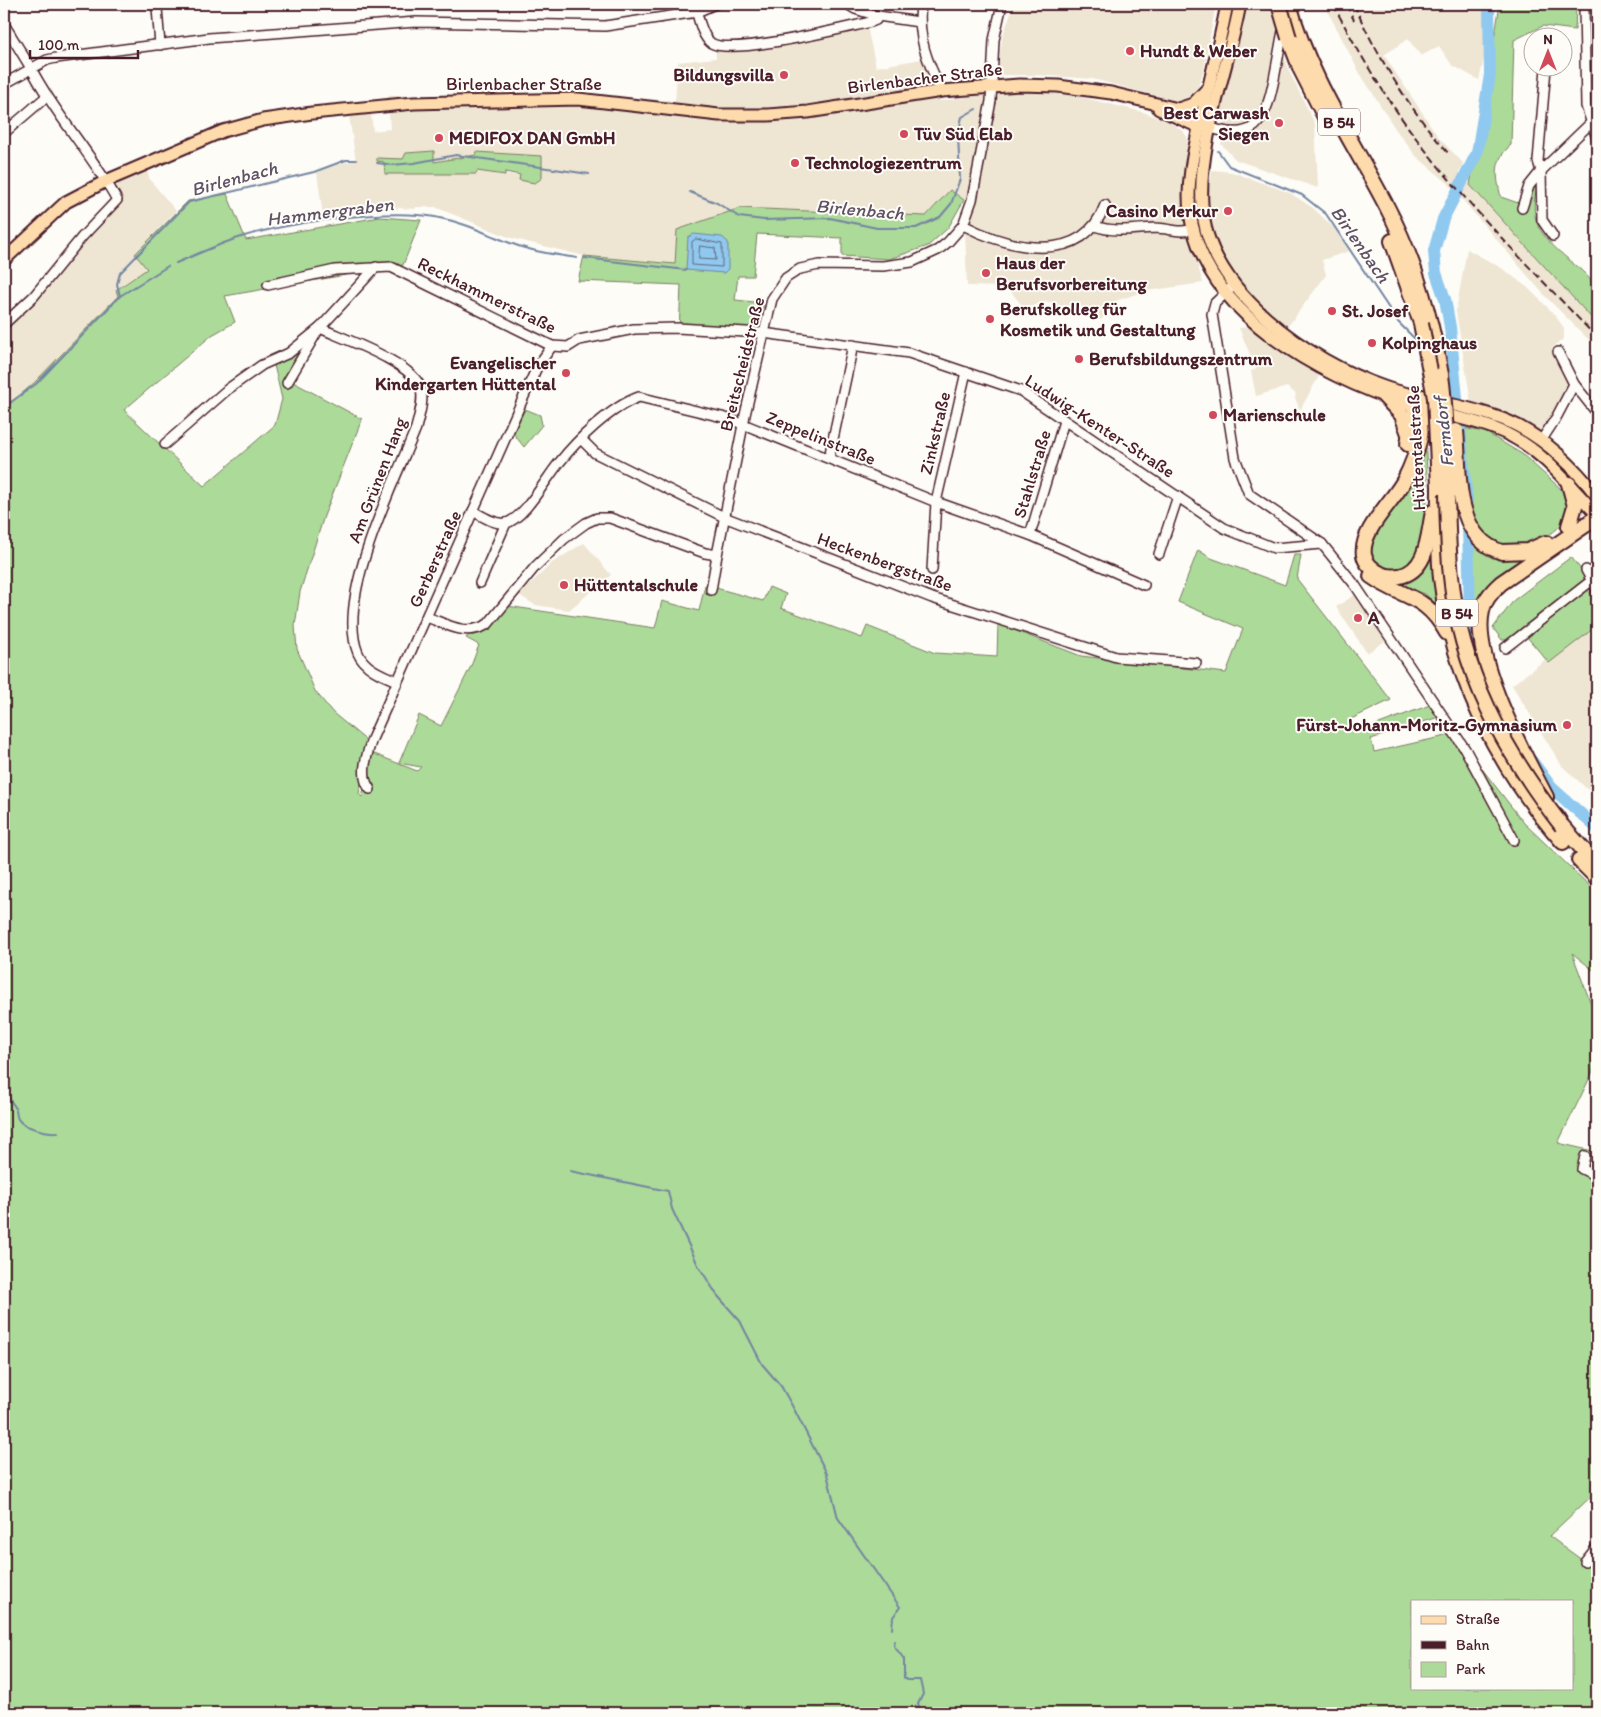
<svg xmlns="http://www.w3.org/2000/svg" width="1601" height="1717" viewBox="0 0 1601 1717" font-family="Itim,sans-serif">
<rect width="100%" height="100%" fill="#fdfcf7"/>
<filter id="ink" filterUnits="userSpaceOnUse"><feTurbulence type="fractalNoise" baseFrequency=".02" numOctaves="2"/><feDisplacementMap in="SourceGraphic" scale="10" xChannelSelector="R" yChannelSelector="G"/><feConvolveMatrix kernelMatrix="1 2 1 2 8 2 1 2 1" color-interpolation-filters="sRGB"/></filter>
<g filter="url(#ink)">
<g fill="#eee5d3" fill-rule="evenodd">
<polygon points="1014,4 1216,4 1204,69 1195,96 1180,102 1093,79 1036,75 998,75 1002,38"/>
<polygon points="1243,4 1270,4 1289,71 1315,124 1318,188 1236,160 1221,144 1224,121 1220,117"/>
<polygon points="1324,4 1497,4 1479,80 1452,65 1439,46 1421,56 1408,39 1384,55 1439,138 1463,163 1459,173 1597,324 1597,348 1546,297 1448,183 1416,156 1396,130 1358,70"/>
<path d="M 867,27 L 876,67 L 922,59 L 940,101 L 1008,91 L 1068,94 L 1143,112 L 1170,122 L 1183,131 L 1187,137 L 1187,145 L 1182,214 L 1203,283 L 1146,291 L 1115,301 L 1101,320 L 1046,301 L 1025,309 L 1007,287 L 967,286 L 964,200 L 950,190 L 926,216 L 740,208 L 678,230 L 675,264 L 584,256 L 511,238 L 435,207 L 416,207 L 415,209 L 386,207 L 323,216 L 317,172 L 346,162 L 356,161 L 349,116 L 371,114 L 373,131 L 390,129 L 388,96 L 555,92 L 675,101 L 678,62 L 716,58 L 715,46 ZM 434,151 L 434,162 L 476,155 L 476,152 L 542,156 L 542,178 L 477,171 L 476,174 L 385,173 L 384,162 L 404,159 L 406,153 Z"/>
<polygon points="1212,170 1232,172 1290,193 1313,208 1334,228 1349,251 1322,260 1326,275 1288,326 1258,303 1221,257 1213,234 1207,202"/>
<polygon points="147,171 150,180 176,211 135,254 147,269 116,289 118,296 34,383 4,409 4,318 18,305 110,203 118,184"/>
<polygon points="1467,249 1503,269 1528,288 1554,314 1564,328 1564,338 1552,348 1557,361 1568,380 1561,402 1542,433 1530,424 1471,402 1456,311"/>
<polygon points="1250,327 1270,344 1319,376 1300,410 1295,398 1296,394 1287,387 1256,396 1251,371 1256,369 1239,328"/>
<polygon points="584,543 611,575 569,610 535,605 519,595 552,563"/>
<polygon points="1356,594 1385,641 1367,653 1336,607"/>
<polygon points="1585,629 1597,644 1597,798 1562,766 1512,685"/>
</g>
<g fill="#acda99" stroke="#7b7c62" fill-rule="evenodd">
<path d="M 1500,4 L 1589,4 L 1576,6 L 1575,30 L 1543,26 L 1514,40 L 1511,145 C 1493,160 1496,177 1501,197 L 1518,203 L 1538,182 C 1526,227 1544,238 1576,266 C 1584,272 1592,280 1596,289 C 1600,298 1597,314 1597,324 L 1470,185 Z"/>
<polygon points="434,151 434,162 476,155 476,152 542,156 542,178 535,183 519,180 520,175 505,172 505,175 477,171 476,174 385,174 384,162 377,161 377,158 403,159 406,153"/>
<polygon points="950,190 964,200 948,228 928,246 889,259 842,256 842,238 757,234 753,276 738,276 735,300 764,303 756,338 679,332 681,285 578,281 584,256 675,264 677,230 740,208 926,216"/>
<path d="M 227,194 L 246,240 L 380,217 L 421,220 L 403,265 L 225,296 L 235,322 L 212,335 L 124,410 L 204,486 L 275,425 L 282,399 L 274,365 L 304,337 L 315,345 L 293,382 L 362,419 L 324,516 L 300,592 L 295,626 L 297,649 L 315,691 L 333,713 L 368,742 L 359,794 L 362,797 L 372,753 L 417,771 L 421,767 L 399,763 L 419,715 L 441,726 L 471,666 L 479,645 L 466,638 L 475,627 L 507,606 L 655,628 L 662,601 L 699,611 L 705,585 L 763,601 L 769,587 L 786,594 L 781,608 L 862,638 L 867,626 L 935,653 L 997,657 L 998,624 L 1081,656 L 1226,673 L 1243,629 L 1178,602 L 1198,550 L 1211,558 L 1285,585 L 1294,555 L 1301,555 L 1297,579 L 1391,700 L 1349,720 L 1355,733 L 1438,702 L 1445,715 L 1371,739 L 1374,752 L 1455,734 L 1524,823 L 1597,893 L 1597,973 L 1572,953 L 1597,1020 L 1597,1063 L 1558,1143 L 1597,1152 L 1597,1491 L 1549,1536 L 1597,1571 L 1597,1713 L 4,1713 L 4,409 L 34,383 L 118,296 L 116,290 L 147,269 L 135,254 L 188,201 ZM 1412,1601 L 1572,1601 L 1572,1688 L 1412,1688 Z"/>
<polygon points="525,409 540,415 542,425 524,447 513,433"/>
<path d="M 1463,428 L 1485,432 L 1522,454 L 1561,489 L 1568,500 L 1568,519 C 1550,536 1527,555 1501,545 C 1496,542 1488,540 1484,536 C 1463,514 1466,458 1463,428 Z"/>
<path d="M 1425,438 C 1427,467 1434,552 1405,568 C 1387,578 1363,560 1370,540 C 1375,527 1389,516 1397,504 C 1410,483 1417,461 1425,438 Z"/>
<polygon points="1472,541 1489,553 1525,557 1526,559 1487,588 1472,613"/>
<polygon points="1431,551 1436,604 1425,594 1397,583"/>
<polygon points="1571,557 1587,577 1506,640 1502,640 1493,628 1514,600"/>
<polygon points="1588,590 1597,601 1597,626 1549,663 1527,637"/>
</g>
<polygon fill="#8fc9ef" stroke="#7385a1" points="694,234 722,237 728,242 728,269 724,273 686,270 688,237"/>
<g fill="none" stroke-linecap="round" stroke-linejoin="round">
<g stroke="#666379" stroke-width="1">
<polygon points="696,239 722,244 722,267 692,265 692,242"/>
<polygon points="700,246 715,248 716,260 699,259"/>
</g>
<g stroke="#7385a1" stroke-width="2">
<polyline points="1218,151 1229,166 1302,195 1326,214 1398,322 1419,343"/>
<polyline points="377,163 392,165 414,163 456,155 589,174"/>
<polyline points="690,192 717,203 739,217 764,220 830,218 877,228 916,228 940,217 951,204 960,179 958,134 962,117 976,109"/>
<polyline points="585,258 686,270"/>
<path d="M 176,263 C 195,255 213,247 232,240 C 282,223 384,208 435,217 C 466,223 482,232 510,243 C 532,252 554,254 577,258"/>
<polyline points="120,296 168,266"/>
<polyline points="1447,371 1457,385"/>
<polyline points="4,407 36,384 120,296 117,284 120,273 189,202 314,172 346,160 356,160"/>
<path d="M 4,1090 L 8,1093 C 9,1101 11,1101 15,1107 C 17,1111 16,1116 18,1119 C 23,1128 49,1133 58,1132"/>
<polyline points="570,1171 668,1191 672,1209 698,1265 717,1295 740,1321 762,1364 781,1386 795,1411 827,1474 838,1518 900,1607 893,1617 892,1629"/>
<polyline points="894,1641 894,1646 904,1659 904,1678 907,1680 920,1680 923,1694 918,1704 922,1713"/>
</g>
<g stroke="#8fc9ef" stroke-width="12">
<polyline points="1467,500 1450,327 1445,299 1436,273 1434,251 1443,219 1477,153 1490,75 1489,4"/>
<polyline points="1468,520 1470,621 1479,654"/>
<polyline points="1532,761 1552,788 1597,828"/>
</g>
<g stroke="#4a1f2b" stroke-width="12">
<g id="minor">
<path d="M 694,4 C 698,14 701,36 711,43 C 732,56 843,28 871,22 L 876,20 L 878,16 L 919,22"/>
<polyline points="847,4 855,9 878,16"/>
<path d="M 921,4 C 917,37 927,62 942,91"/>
<polyline points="157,8 160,45"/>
<polyline points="1584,9 1586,106 1597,138"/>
<polyline points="4,24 29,65"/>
<polyline points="1546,68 1538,161 1541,171 1542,220 1553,236"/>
<polyline points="4,84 47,60 56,58 209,38 416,22 605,26 697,12 715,4"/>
<path d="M 1211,128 C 1254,142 1265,122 1273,84 C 1277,65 1280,45 1284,26"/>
<polyline points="4,133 46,97"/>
<polyline points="1522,208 1529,186 1541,171 1597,117"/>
<path d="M 963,225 C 1008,248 1082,268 1105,205"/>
<path d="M 1095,226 C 1113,233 1136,229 1155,228 C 1170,228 1178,234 1194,229"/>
<polyline points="268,285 335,270 391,267 552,346 568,347 579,340 634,329 677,328 763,333 909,353 1021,391 1224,528 1274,548 1322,544"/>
<polyline points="1231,288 1215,303 1212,314 1235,458 1249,494 1322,544 1355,585 1465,749 1514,840"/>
<path d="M 4,324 L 34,296 L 82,237 L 117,200 C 92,154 56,116 32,70"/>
<path d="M 320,328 C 344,339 414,363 421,389 C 424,401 419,416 416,428 C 395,481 335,598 358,653 C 364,668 382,675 397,681"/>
<polyline points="1558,352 1574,384 1597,413"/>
<polyline points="287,383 317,332"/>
<polyline points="581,439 595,453 724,517 932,598 1116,657 1196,663"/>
<polyline points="1541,441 1556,418 1574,384"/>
<polyline points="165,444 228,389 262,365 289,353 320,328 376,267"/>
<polyline points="829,458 853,345"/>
<path d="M 473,511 C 482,516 495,525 506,523 C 524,519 547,477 559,463 C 577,440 611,407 639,397 L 722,417 L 743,424 L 936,502 L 1030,535 L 1144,585"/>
<polyline points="1030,535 1064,421"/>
<polyline points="1159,554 1178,496"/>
<polyline points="932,570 936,502 966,372"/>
<polyline points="1586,570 1597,590"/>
<polyline points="480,583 506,523"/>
<polyline points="711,590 717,555"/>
<path d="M 427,617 C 448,625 466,637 488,624 L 535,567 L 564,539 L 586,523 L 597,518 L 610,518 L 705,553 L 717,555 L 745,415 L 772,299 L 786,278 L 800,269 L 819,265 L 883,266 L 912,262 L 938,250 L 948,242 L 963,225 L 972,200 L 991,101 L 994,40 L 1002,4"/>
<polyline points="1505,648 1591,581"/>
<path d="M 370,789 C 359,776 367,754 372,739 L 537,367 L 552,346"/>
<polyline points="1585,1156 1582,1169 1590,1173 1597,1171"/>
<polyline points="1585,1562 1597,1547"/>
</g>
</g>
<g stroke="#4a1f2b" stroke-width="15">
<g id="major">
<path d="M 1227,4 C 1220,41 1211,78 1202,115 C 1195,146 1186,180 1190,212 C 1203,316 1324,378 1413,406 C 1445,416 1481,420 1511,436 C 1546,454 1570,487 1597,514"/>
<path d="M 1240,4 C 1229,66 1198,142 1202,204 C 1206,291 1309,361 1384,387 C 1425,401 1481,407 1518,426 C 1548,442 1576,469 1597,496"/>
<polyline points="1159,109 1199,127 1207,127"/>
<polyline points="1178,109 1193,104 1207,89"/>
<polyline points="4,260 66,202 106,181 223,131 263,120 312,113 414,103 578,99 719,115 768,115 808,112 942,91 1019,85 1058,86 1111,93 1178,109 1201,119 1211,128"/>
</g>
</g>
<g stroke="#4a1f2b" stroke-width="18">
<g id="highway">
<path d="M 1289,4 C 1310,80 1352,139 1388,209 C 1415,261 1431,317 1441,375"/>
<polyline points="1289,38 1301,70 1325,117"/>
<polyline points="1392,241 1421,323"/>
<polyline points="1383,395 1402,415 1409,434"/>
<path d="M 1422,397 C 1426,423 1417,456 1405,479 C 1394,501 1360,530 1364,555 C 1366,565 1373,570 1381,574 C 1387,577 1393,577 1400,576 C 1428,570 1428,535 1433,512"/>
<polyline points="1408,444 1413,415 1422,398"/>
<polyline points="1569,484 1575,506 1569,526"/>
<path d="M 1439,487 C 1439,517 1438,548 1441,578 C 1453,679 1497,766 1563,842"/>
<polyline points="1502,552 1528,551 1546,543"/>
<path d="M 1371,576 C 1403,599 1425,593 1447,633"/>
<path d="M 1546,797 C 1524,754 1471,659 1482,611 C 1484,600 1492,591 1501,583 L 1597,517"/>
<polyline points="1556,816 1562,826 1597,865"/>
<polyline points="1579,860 1597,878"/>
</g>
</g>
<use href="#minor" stroke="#fdfcf7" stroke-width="9"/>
<use href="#major" stroke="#fedbac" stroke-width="11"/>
<use href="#highway" stroke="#fedbac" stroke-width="14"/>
<g stroke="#4a1f2b" stroke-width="2" stroke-dasharray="8 4" stroke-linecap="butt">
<path d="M 1333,4 C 1358,52 1386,99 1419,142 C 1473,212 1537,274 1597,338"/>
<polyline points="1346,4 1354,20"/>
<path d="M 1354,4 C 1375,54 1413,114 1449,154"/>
</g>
<g stroke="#4a1f2b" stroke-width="18" stroke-linecap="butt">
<g id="highway-bridge">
<polyline points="1279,4 1289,38"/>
<polyline points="1421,323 1435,398 1439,487"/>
<path d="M 1441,375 C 1450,442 1444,509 1451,576 C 1460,671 1504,751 1562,826"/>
<path d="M 1456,431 C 1460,471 1453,538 1502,552"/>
</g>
</g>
<use href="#highway-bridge" stroke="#fedbac" stroke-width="14"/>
</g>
</g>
<g fill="#d1495b" stroke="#fdfcf7" stroke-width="2">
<circle cx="1130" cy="51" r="5"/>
<circle cx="784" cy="75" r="5"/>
<circle cx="1279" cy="123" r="5"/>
<circle cx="904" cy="134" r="5"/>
<circle cx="439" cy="138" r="5"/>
<circle cx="795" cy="163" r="5"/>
<circle cx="1228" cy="211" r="5"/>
<circle cx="986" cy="273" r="5"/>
<circle cx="1332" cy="311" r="5"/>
<circle cx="990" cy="319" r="5"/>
<circle cx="1372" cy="343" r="5"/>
<circle cx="1079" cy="359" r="5"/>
<circle cx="566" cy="373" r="5"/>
<circle cx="1213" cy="415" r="5"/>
<circle cx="564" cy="585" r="5"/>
<circle cx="1358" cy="618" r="5"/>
<circle cx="1567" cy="725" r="5"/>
</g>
<g text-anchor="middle" stroke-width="4" stroke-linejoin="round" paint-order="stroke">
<g fill="#fdfcf7" stroke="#806168" stroke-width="1">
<rect x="1318" y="108.5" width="42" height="27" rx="4"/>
<rect x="1436" y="599.5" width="42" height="27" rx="4"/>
</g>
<g font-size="16" font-weight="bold" fill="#4a1f2b">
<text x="1339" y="128">B 54</text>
<text x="1457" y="619">B 54</text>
</g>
<g font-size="18" font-weight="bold" fill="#4a1f2b" stroke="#fdfcf7" text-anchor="start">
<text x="1140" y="57">Hundt &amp; Weber</text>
<text x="774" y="81" text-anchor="end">Bildungsvilla</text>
<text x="1269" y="119" text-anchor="end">Best Carwash<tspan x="1269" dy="21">Siegen</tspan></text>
<text x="914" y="140">Tüv Süd Elab</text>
<text x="449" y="144">MEDIFOX DAN GmbH</text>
<text x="805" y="169">Technologiezentrum</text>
<text x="1218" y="217" text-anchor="end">Casino Merkur</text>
<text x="996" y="269">Haus der<tspan x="996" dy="21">Berufsvorbereitung</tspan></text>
<text x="1000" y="315">Berufskolleg für<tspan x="1000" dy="21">Kosmetik und Gestaltung</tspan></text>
<text x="1342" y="317">St. Josef</text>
<text x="1382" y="349">Kolpinghaus</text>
<text x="1089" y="365">Berufsbildungszentrum</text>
<text x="556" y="369" text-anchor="end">Evangelischer<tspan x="556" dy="21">Kindergarten Hüttental</tspan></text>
<text x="1223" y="421">Marienschule</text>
<text x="574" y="591">Hüttentalschule</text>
<text x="1368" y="624">A</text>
<text x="1557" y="731" text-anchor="end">Fürst-Johann-Moritz-Gymnasium</text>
</g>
<g font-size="18" fill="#4a1f2b" stroke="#fdfcf7">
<text transform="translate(925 78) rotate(-7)" y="6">Birlenbacher Straße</text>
<text x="524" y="90">Birlenbacher Straße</text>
<text transform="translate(487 295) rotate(26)" y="6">Reckhammerstraße</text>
<text transform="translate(742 364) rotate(-76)" y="6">Breitscheidstraße</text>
<text transform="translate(1100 426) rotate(33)" y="6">Ludwig-Kenter-Straße</text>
<text transform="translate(935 433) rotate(-77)" y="6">Zinkstraße</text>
<text transform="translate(821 438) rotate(22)" y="6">Zeppelinstraße</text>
<text transform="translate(1416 448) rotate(-93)" y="6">Hüttentalstraße</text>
<text transform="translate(1032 474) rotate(-73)" y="6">Stahlstraße</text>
<text transform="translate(377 480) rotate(-69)" y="6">Am Grünen Hang</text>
<text transform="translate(435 559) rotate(-66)" y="6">Gerberstraße</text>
<text transform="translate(885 562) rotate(20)" y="6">Heckenbergstraße</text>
</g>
<g font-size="19" font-style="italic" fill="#5f5266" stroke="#fdfcf7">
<text transform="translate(234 178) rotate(-15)" y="7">Birlenbach</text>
<text transform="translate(860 209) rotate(5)" y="7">Birlenbach</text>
<text transform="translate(330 211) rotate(-7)" y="7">Hammergraben</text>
<text transform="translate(1361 244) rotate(55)" y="7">Birlenbach</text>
<text transform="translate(1443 432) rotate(-96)" y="7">Ferndorf</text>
</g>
</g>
<rect width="1601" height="1717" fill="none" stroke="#fdfcf7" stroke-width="20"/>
<rect x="10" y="10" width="1581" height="1697" fill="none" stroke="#4a1f2b" stroke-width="2" filter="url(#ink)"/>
<rect x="1411" y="1600" width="162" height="90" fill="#fdfcf7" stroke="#b5a4a5"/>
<rect x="1421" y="1616" width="25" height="8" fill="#fedbac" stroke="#b5a4a5"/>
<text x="1456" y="1624" font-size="15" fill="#4a1f2b">Straße</text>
<rect x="1421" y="1641" width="25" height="8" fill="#4a1f2b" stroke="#b5a4a5"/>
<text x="1456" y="1650" font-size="15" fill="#4a1f2b">Bahn</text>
<rect x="1421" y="1662" width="25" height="15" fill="#acda99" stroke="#b5a4a5"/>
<text x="1456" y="1674" font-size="15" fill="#4a1f2b">Park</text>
<g transform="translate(1548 52)"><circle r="24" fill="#fdfcf7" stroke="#b5a4a5"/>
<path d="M0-4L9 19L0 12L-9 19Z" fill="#d1495b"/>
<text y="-8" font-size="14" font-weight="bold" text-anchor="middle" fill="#4a1f2b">N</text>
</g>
<path d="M30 50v8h108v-8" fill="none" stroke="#4a1f2b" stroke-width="2.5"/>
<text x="38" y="50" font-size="15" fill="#4a1f2b" stroke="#fdfcf7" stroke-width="4" paint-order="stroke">100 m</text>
</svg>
